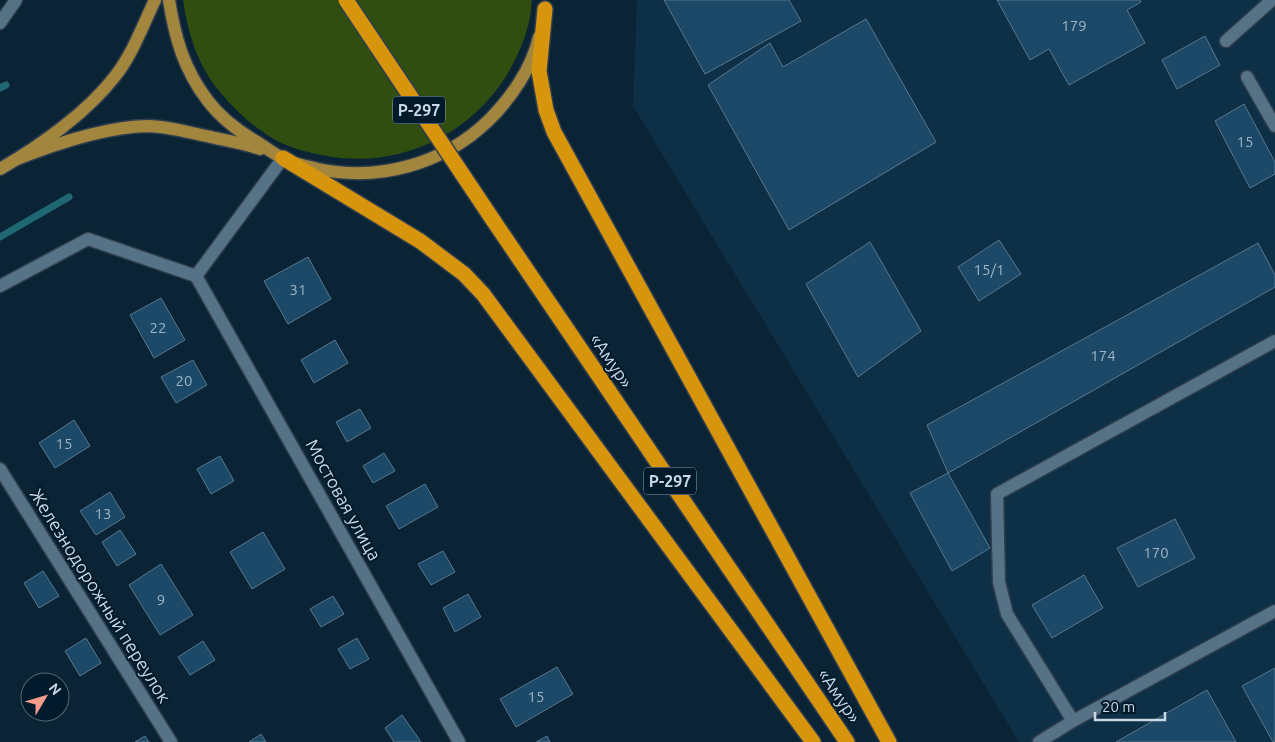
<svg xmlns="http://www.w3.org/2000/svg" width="1275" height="742" viewBox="0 0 1275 742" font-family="Ubuntu,sans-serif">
<rect width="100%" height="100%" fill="#0a2436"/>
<polygon fill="#0e3046" points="637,0 1275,0 1275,742 1019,742 633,106"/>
<path fill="#2f4e0f" d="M 183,0 L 532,0 C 531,28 518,58 503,81 C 463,140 392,170 322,155 C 305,152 287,147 272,138 C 253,126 235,111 221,93 C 198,67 188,34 183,0 Z"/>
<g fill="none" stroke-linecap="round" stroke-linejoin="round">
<g stroke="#1e6773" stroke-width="7">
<polyline points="0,88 6,85"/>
<polyline points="0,237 69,197"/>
</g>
</g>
<g fill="#1b4967" stroke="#5b778c">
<polygon points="664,0 789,0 801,21 705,74"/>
<polygon points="997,0 1140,0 1141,2 1127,10 1145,43 1069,85 1049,49 1030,60"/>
<polygon points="866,19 936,142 789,230 708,85 770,43 783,67"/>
<polygon points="1205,36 1220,65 1177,89 1162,60"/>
<polygon points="1244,104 1275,162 1275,174 1250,188 1215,121"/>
<polygon points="999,240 1021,274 979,301 958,267"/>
<polygon points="870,242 921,331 858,377 806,284"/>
<polygon points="1258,243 1275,275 1275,287 948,473 927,425"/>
<polygon points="308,257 331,299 288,324 264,281"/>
<polygon points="161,298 185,340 154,358 130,315"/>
<polygon points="335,340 348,363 314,383 301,360"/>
<polygon points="193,360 207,385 176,403 161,377"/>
<polygon points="360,409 371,428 347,442 336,422"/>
<polygon points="74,420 90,446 55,468 39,443"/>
<polygon points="384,453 395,471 373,483 363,466"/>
<polygon points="220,456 234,481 211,494 197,469"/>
<polygon points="948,473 990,548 952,571 910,493"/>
<polygon points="425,484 438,507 399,529 386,506"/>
<polygon points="110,492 125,517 96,535 80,511"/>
<polygon points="1175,519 1195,558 1138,587 1117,548"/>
<polygon points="120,530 136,554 117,566 102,542"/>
<polygon points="263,532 285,569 252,589 230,552"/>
<polygon points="443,551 455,572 431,585 418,564"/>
<polygon points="161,564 193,615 160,635 129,585"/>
<polygon points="43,571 59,596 39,608 24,583"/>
<polygon points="1084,575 1103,608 1052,638 1032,605"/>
<polygon points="468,594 481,617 455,632 443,608"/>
<polygon points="333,596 344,614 321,627 310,609"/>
<polygon points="86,638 101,663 80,676 65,651"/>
<polygon points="357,638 369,659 350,669 338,649"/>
<polygon points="203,641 215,660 190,675 178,657"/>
<polygon points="557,667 573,694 516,727 500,699"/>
<polygon points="1275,668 1275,742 1273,742 1242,686"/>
<polygon points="1207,690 1236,742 1116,742"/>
<polygon points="402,715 421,742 394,742 385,728"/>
<polygon points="261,734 266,742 249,742"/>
<polygon points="145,736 149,742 135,742"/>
<polygon points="547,736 550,742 536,742"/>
</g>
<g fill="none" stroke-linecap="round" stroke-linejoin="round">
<g stroke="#303e4d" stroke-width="15">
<g id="minor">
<polyline points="0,23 16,0"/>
<polyline points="1226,41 1272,0"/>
<polyline points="1247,77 1275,126"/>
<polyline points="196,276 459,742"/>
<polyline points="0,286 88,239 196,276 283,158"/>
<polyline points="0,469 171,742"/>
<polyline points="1073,721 1007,614 999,582 997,494 1275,341"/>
<polyline points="1039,742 1073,721 1275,611"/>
</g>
</g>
<g stroke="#303e4d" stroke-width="15">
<g id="major">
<path d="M 169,0 C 175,38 184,70 208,101 C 221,118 238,131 257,142 C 265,147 273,153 282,158 C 293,164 306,166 318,169 C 379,182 444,164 489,120 C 511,98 532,68 539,37"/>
<path d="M 17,159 C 55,144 106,127 147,126 C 168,126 190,133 211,137 C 227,141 244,143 260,149"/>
<path d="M 0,169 C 40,146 88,112 116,75 C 133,53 143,25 155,0"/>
</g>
</g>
<g stroke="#303e4d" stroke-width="18">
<g id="highway">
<polyline points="545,9 539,71 546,110 554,132 889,742"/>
<polyline points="283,158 420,241 464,274 483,294 813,742"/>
<polyline points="493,220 847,742"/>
</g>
</g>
<use href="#minor" stroke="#567287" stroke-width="12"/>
<use href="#major" stroke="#a3863e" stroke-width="12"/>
<use href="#highway" stroke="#d7940d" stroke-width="15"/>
<g stroke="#303e4d" stroke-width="18" stroke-linecap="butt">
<polyline id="highway-bridge" points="346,0 493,220"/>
</g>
<use href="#highway-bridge" stroke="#d7940d" stroke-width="15"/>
</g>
<g text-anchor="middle" stroke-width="4" stroke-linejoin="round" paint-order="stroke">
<g font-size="15" fill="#9eb4c5">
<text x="1074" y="31">179</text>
<text x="1245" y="147">15</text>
<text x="989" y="275">15/1</text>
<text x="298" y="295">31</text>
<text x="158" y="333">22</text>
<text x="1103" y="361">174</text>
<text x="184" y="386">20</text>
<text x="64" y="449">15</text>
<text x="103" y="519">13</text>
<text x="1156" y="558">170</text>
<text x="161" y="605">9</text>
<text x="536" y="702">15</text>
</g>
<g fill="#021b2c" stroke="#8d9fad" stroke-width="1">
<rect x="393" y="96.5" width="52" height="27" rx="4"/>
<rect x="644" y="467.5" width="52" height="27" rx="4"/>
</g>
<g font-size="16" font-weight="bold" fill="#c9d8e4">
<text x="419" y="116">Р-297</text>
<text x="670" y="487">Р-297</text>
</g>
<g font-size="18" fill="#c9d8e4" stroke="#021b2c">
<text transform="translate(611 361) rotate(56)" y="6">«Амур»</text>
<text transform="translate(343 500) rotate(61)" y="6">Мостовая улица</text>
<text transform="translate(100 596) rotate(58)" y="6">Железнодорожный переулок</text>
<text transform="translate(839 696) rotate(56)" y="6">«Амур»</text>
</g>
</g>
<g transform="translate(45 697) rotate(52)"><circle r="24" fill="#021b2c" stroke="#526776"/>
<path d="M0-4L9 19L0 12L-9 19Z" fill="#f49d8d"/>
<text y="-8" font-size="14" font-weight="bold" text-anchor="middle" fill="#c9d8e4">N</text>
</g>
<path d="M1095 712v8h70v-8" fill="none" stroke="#c9d8e4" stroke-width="2.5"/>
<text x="1102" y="712" font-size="15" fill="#c9d8e4" stroke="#021b2c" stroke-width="4" paint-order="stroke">20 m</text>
</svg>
